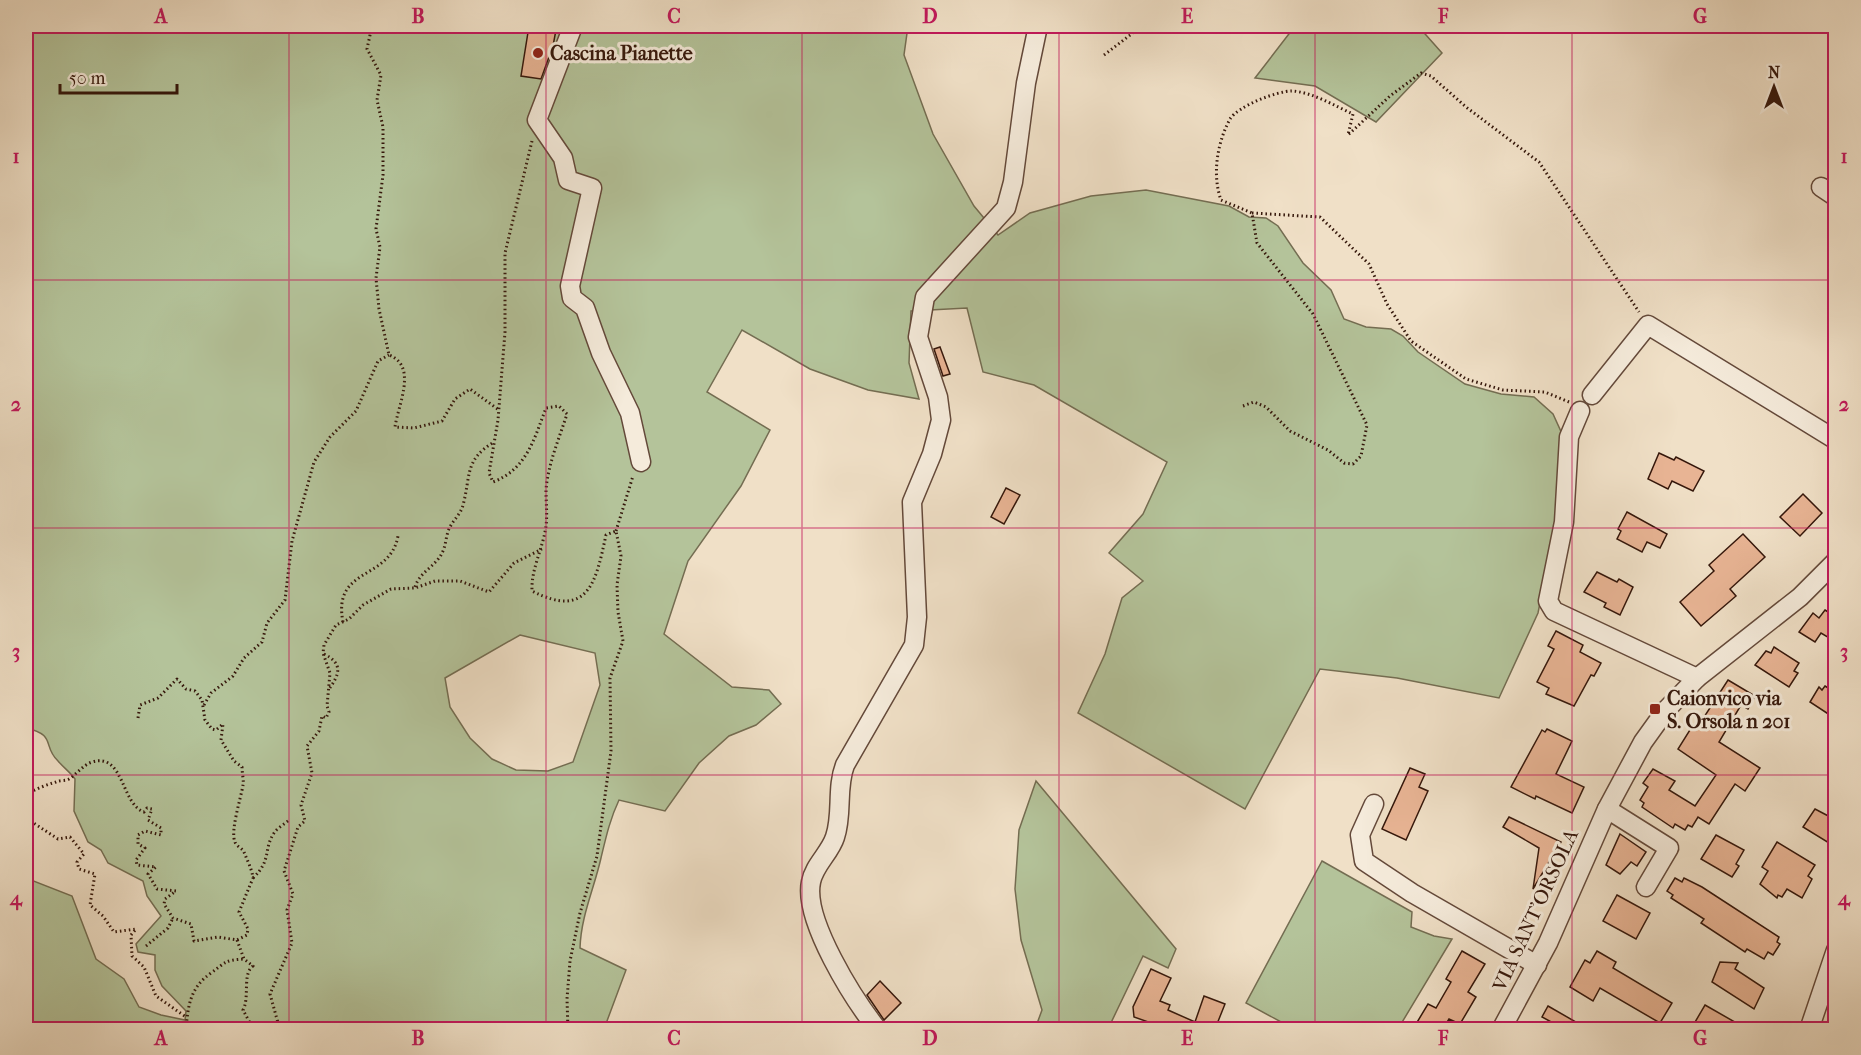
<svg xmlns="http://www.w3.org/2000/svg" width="1861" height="1055" viewBox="0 0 1861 1055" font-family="'IM FELL French Canon',serif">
<rect width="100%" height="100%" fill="#f0e0c7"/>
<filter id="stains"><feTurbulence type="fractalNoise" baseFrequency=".00333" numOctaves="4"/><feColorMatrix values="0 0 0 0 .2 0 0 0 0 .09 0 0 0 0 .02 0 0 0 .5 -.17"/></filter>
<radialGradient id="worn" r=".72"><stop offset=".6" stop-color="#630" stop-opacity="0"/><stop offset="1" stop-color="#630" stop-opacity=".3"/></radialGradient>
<g fill="#b4c39a" stroke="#746d52" stroke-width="1.5" fill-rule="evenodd">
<path d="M 26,26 L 908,26 L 904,55 L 933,134 L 974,206 L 998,235 L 1030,213 L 1091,196 L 1146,190 L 1229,206 L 1249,217 L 1266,218 L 1278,226 L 1303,263 L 1331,290 L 1344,319 L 1366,327 L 1391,329 L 1403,336 L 1418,352 L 1465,384 L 1501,394 L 1534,397 L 1553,414 L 1563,436 L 1556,522 L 1538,613 L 1499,698 L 1397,678 L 1320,669 L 1245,809 L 1078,713 L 1105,654 L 1122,598 L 1143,581 L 1109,553 L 1143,514 L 1167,462 L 1034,385 L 983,372 L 967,308 L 911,311 L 909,363 L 919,399 L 868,390 L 810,369 L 742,330 L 707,392 L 770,430 L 741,486 L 688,561 L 664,634 L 732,687 L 769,690 L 781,704 L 756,725 L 729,736 L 699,763 L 665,811 L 619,800 C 610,819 606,837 601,858 C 594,889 581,916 580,948 L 626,970 L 604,1029 L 26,1029 L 26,878 L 72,896 L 96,959 L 124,979 L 139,1007 L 161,1015 L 185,1020 L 186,1011 L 162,986 L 155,970 L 155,955 L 138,952 L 136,944 L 161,916 L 147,896 L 143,881 L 108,863 L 101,850 L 88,842 L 74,811 L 75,779 C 70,772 64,768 58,761 C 42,746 57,735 26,728 L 26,661 L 28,658 L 26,653 ZM 520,635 L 595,653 L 600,685 L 573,762 L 548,771 L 516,770 L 492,759 L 470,738 L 450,707 L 445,678 Z"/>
<polygon points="1295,26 1418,26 1442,53 1376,122 1315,86 1255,78"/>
<polygon points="1036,781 1176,949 1168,968 1143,956 1108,1029 1035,1029 1042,1010 1021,940 1015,889 1019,830"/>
<polygon points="1322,861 1412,912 1411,927 1434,936 1452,939 1398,1029 1294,1029 1246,1003"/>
</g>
<g fill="#e8b494" stroke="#35170b" stroke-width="1.5">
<polygon points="529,26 556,30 553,46 541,79 521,76"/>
<polygon points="940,347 950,374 943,376 934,349"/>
<polygon points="1659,453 1674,460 1676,457 1704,471 1693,491 1672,481 1668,489 1648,479"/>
<polygon points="1006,488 1020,495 1004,524 991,517"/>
<polygon points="1803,494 1822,513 1800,536 1780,517"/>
<polygon points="1627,512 1667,534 1660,548 1647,542 1642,552 1617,539 1621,531 1618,529"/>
<polygon points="1743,534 1765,557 1730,589 1736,596 1701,626 1680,602 1714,571 1709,565"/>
<polygon points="1597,572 1617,582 1619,579 1633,587 1620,615 1604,607 1606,603 1584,592"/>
<polygon points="1825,610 1836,617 1836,642 1821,633 1815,642 1799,632 1813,613 1819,618"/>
<polygon points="1556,631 1583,645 1580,652 1601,663 1594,676 1591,675 1574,706 1546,694 1549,688 1537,682 1554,649 1548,646"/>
<polygon points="1774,647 1799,663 1794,671 1798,673 1789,687 1755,665 1766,651 1771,653"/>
<polygon points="1728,680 1755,696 1748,709 1741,705 1719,742 1760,768 1745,791 1735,784 1709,824 1698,817 1692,827 1688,825 1685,830 1675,824 1673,828 1642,807 1644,803 1640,800 1648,787 1643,783 1653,769 1675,781 1669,790 1695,806 1716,775 1678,749 1693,725 1697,728"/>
<polygon points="1825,686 1836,693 1836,719 1810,702 1819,687 1822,690"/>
<polygon points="1547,729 1572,741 1556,774 1584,787 1572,813 1536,796 1535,799 1511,787 1542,730 1545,732"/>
<polygon points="1410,768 1425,774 1419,787 1428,791 1406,840 1382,829"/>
<polygon points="1815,809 1836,820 1836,832 1829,843 1803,827"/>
<polygon points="1509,817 1561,842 1533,889 1539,848 1503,827"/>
<polygon points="1620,834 1646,852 1637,866 1631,862 1620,874 1606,865"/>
<polygon points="1716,835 1744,850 1736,864 1739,866 1732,877 1701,859"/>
<polygon points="1777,842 1815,865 1808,876 1812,879 1802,898 1787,889 1782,897 1778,895 1777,898 1760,884 1768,871 1762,867"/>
<polygon points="1675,878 1682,882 1684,878 1702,887 1779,937 1777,942 1780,944 1773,955 1768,952 1764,959 1747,949 1745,952 1701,923 1704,919 1671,898 1673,895 1667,891"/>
<polygon points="1617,895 1650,913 1636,939 1603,921"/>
<polygon points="1462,951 1485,964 1468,992 1476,997 1460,1024 1449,1019 1443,1029 1413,1029 1428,1004 1436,1008 1451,982 1446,979"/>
<polygon points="1597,951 1616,962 1613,968 1672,1003 1660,1023 1600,988 1593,1001 1570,987 1585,960 1590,963"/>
<polygon points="1720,962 1738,963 1735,969 1764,988 1754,1009 1712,982"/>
<polygon points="1151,969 1171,978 1160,1001 1170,1005 1168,1010 1195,1022 1204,996 1225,1004 1215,1029 1168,1029 1134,1017 1133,1007"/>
<polygon points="880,981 901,1003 884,1020 867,995"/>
<polygon points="1705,1005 1747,1029 1691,1029"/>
<polygon points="1548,1006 1588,1029 1564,1029 1542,1017"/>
</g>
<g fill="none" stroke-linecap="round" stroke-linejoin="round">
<g stroke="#64493a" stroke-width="21">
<g id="minor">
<polyline points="573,26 537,120 563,158 568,180 592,188 570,286 572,298 585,308 601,353 630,413 641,462"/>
<polyline points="1821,187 1836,197"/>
<polyline points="1592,395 1648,325 1836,440"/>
<polyline points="1580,411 1569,437 1564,522 1548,601 1554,611 1697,678"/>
<polyline points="1374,804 1360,835 1364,861 1412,893 1537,965"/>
<polyline points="1607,809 1669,848 1646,887"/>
<path d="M 878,1030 C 854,1000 803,920 811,882 C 814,865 830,853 835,837 C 843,814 836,788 845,765 L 914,645 L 917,617 L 912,502 L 932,454 L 941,420 L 938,397 L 918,337 L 925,297 L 1006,208 L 1013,182 L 1026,83 L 1038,26"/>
<polyline points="1501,1030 1548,943 1607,809 1643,742 1666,710 1697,678 1800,597 1836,561"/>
<polyline points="1809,1030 1836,950"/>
</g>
</g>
<g stroke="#35170b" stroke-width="3" stroke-dasharray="1.5 3" stroke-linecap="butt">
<path d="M 372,26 L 367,49 L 381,75 L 377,100 L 383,127 L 383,175 L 376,229 L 380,247 L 376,278 L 379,309 L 389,355 C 418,366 398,405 395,427 L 414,428 L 442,421 L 455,399 L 470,389 L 499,410"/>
<polyline points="1104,55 1142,26"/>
<path d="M 532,141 L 505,253 L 505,332 L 498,420 L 489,473 L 493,482 C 527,469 534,439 546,408 L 559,406 L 567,414 C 559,439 548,464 546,490 C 546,505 548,518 545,532 C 541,552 531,571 532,591 C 589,620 596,581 606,535 L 616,531 L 621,556 L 617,585 L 618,612 L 623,641 L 610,678 L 611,751 L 597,856 L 580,913 L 570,961 L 567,999 L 568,1030"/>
<polyline points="1252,213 1320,217 1369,264 1387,304 1411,341 1466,379 1503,390 1545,392 1569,402"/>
<path d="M 1243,406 L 1254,402 L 1266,407 L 1290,431 L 1328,450 L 1344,463 L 1353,464 L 1361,456 L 1367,425 L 1313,314 L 1257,243 L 1252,213 L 1221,200 C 1212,175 1217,143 1230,119 C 1238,106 1277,91 1292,91 C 1312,92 1335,106 1353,114 L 1348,135 L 1390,96 L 1421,73 L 1431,76 L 1466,107 L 1539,162 L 1639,312"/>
<polyline points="616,531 633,476"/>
<path d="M 415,587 C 420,571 437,566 443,551 C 446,544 446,536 449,529 C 453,520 461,514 463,505 C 471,476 464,460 494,442"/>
<path d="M 343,622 C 332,566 390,581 398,536"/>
<path d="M 324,654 C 344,664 339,675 329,689"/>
<polyline points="204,705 211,693 233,676 244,658 262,642 267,623 285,600 292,541 314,462 330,437 356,411 378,361 389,355"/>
<path d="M 138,718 L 140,705 L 158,698 L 177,679 L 186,689 L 195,691 L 202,700 L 205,720 L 212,729 L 216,730 L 223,724 L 221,740 L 234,761 L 242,767 C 242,773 244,781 243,785 C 241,798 230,831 235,842 C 236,846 242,848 244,852 C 247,860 252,869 253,878 L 239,912 L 248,929 L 247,935 L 237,940 L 218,937 L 194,941 L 191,924 L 173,918 L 164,904 L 165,899 L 176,891 L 157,889 L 148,874 L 156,867"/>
<polyline points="26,795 29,820 58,839 70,837 84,854 77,862 79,869 95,874 90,905 103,916 114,932 136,929 131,935 132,956 144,967 156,996 186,1017"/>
<path d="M 26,795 C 35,789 46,785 56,782 C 60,780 66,781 69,779 C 77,774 83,765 92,762 C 124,752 121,804 144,812 L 147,808 L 152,809 L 148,820 L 161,828 L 161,835 L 145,831 L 138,835 L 138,844 L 145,848 L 136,860 L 137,865 L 156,867"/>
<path d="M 253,878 C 272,860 263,850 274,833 C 277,828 285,824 289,820"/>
<path d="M 237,940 L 244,959 L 253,966 C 242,974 250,997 243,1010 L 250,1023 L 247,1030"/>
<polyline points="146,946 168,928 173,918"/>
<path d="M 186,1030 C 188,1005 190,988 211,973 C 226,962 225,960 244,959"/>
<polyline points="280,1030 270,994 292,943 287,910 293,894 284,871 298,827 305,821 301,805 312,773 307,746 319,731 322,716 326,718 329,712 327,706 330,673 323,653 324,645 336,625 349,619 363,605 391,589 415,588 435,581 460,581 489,592 514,563 542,549"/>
</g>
<use href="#minor" stroke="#f5ebdb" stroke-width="18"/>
</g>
<path fill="none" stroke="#c2185b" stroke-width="1.5" stroke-opacity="0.55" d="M 289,26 L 289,1030M 546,26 L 546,1030M 802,26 L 802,1030M 1059,26 L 1059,1030M 1315,26 L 1315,1030M 1572,26 L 1572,1030M 26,280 L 1836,280M 26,528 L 1836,528M 26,775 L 1836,775"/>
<g fill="#8f2418" stroke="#f5ebdb" stroke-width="2">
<circle cx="538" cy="53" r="6"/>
<rect x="1649" y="703" width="12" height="12" rx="3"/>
</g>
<g text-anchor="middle" stroke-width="6" stroke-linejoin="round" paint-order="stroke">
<g font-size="20" font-weight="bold" fill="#35170b" stroke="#f5ebdb" text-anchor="start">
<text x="550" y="60">Cascina Pianette</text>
<text x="1667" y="705">Caionvico via<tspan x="1667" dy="23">S. Orsola n 201</tspan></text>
</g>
<g font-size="20" fill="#35170b" stroke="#f5ebdb">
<text transform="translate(1535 910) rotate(-65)" y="7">VIA SANT'ORSOLA</text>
</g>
</g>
<rect width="1861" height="1055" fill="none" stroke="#f0e0c7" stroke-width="66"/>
<g transform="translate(1774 87)" stroke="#f5ebdb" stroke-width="4.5" paint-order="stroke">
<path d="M0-4.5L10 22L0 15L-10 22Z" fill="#35170b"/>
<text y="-9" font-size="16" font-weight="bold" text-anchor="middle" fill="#35170b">N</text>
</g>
<path d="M60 84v9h117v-9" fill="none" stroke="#35170b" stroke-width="3"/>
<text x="69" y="84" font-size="18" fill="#35170b" stroke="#f5ebdb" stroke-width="4.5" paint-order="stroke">50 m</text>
<rect x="33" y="33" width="1795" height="989" fill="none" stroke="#c2185b" stroke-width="2"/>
<g font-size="20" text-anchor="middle" font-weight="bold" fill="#c2185b">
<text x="161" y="23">A</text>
<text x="418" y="23">B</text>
<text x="674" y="23">C</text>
<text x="930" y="23">D</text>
<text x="1187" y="23">E</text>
<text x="1443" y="23">F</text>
<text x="1700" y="23">G</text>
<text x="16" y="163">1</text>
<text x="1844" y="163">1</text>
<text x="16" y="411">2</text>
<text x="1844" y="411">2</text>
<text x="16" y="658">3</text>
<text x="1844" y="658">3</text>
<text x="16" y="905">4</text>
<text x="1844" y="905">4</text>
<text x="161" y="1045">A</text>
<text x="418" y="1045">B</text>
<text x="674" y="1045">C</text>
<text x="930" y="1045">D</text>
<text x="1187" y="1045">E</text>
<text x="1443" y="1045">F</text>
<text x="1700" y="1045">G</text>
</g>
<rect width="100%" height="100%" filter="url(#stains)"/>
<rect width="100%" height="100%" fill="url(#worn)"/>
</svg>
